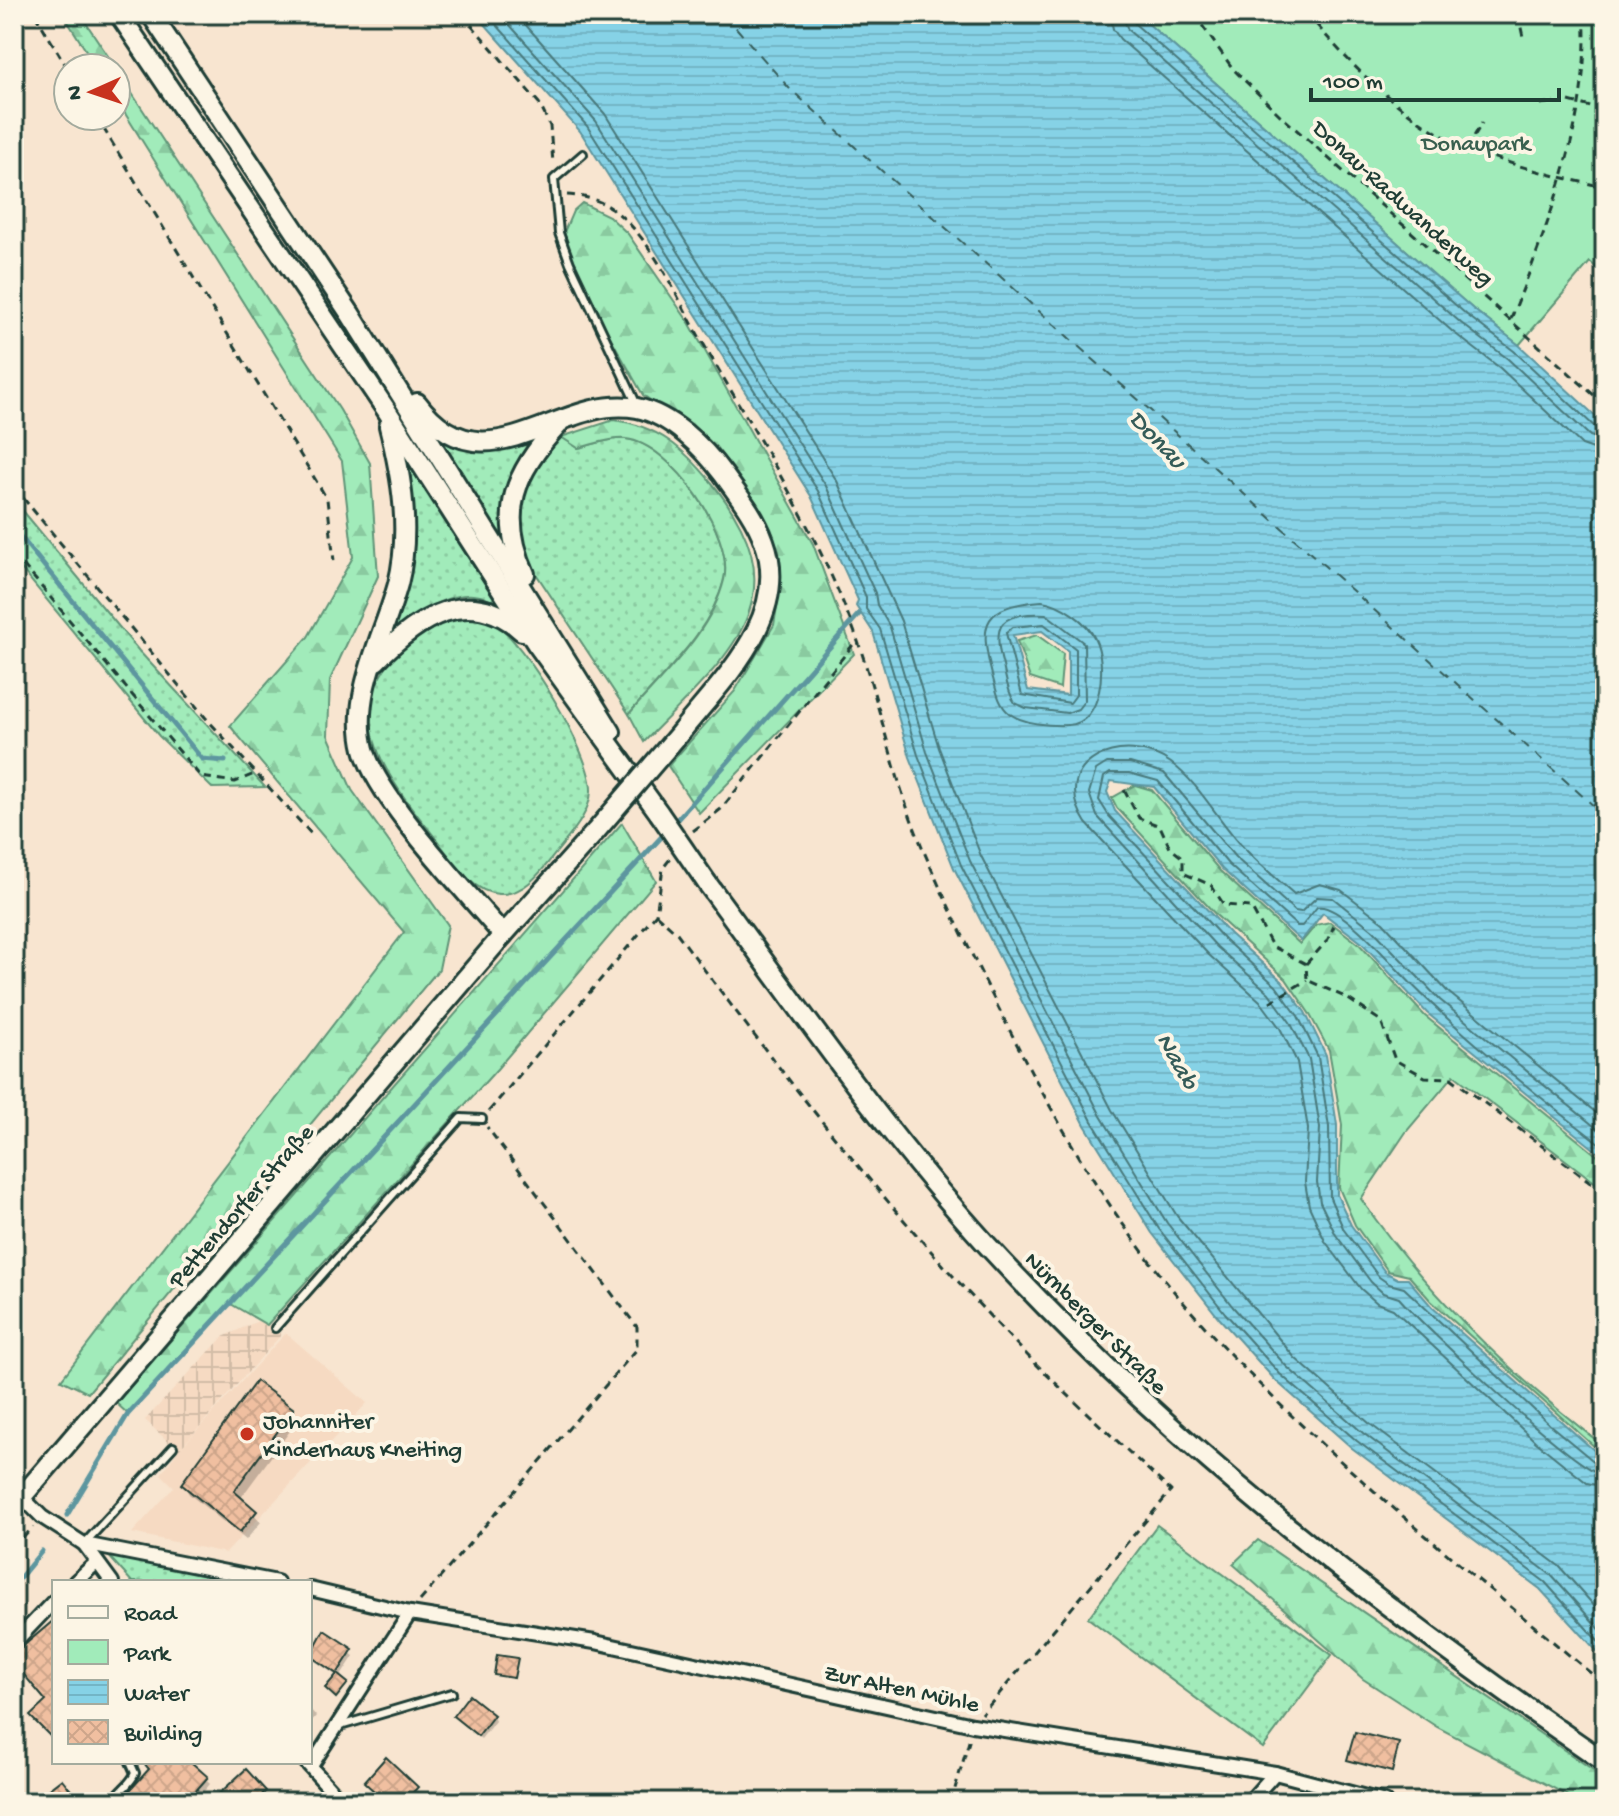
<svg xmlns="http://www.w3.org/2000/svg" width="1619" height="1816" viewBox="0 0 1619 1816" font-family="'Gochi Hand',sans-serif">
<defs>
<pattern id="industrial-grid" width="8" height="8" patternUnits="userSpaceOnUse" patternTransform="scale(2)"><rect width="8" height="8" fill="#f6dac2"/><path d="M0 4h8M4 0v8" fill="none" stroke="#d2bca7"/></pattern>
<pattern id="grass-dots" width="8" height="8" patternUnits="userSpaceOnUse" patternTransform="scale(2)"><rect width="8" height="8" fill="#a1ebba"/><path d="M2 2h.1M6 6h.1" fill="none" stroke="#8acaa0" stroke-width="1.8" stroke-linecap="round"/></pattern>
<pattern id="forest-firs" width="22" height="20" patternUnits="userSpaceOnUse" patternTransform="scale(2)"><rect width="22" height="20" fill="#a1ebba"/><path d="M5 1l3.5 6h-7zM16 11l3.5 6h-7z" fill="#8acaa0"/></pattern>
<pattern id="water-rules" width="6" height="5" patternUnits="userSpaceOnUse" patternTransform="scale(2)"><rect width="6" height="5" fill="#86d2e6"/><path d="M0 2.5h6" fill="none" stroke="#73b5c6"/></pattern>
<pattern id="building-cross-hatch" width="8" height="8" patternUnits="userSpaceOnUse" patternTransform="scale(2)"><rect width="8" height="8" fill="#f0bfa0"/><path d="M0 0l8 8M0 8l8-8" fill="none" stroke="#cda58a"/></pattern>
</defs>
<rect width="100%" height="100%" fill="#f8e5d0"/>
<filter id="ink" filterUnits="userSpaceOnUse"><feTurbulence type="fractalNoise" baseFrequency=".0125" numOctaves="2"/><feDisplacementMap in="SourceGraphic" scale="16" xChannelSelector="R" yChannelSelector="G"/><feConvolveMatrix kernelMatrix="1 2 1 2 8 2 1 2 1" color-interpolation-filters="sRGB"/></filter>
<g filter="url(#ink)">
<polygon fill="#f6dac2" points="286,1333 367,1403 226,1553 132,1533 174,1487 161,1474 178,1451"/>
<polygon fill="url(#industrial-grid)" points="258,1321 275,1328 281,1335 178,1451 145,1420 223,1337"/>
<g fill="url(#grass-dots)" stroke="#609477" stroke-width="2">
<path d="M 561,436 L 578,448 C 592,445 612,437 626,439 C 672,444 735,536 724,580 C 710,633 663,673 629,714 L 527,560 C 513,507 522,474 561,436 Z"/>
<path d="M 534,437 L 535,441 C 510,467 502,494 504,530 L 499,534 L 443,445 L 445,442 L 484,450 Z"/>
<path d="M 410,466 L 494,598 L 491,601 C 462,581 415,614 392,631 L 389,629 C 411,570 418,532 406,470 Z"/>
<polygon points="14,500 139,651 265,787 212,788 159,736 14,560"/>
<path d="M 463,616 C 471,617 485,616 492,621 C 524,640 592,754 591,791 C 590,811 575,829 563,844 C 547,863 528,896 499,894 C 471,893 452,860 437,840 C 395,787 336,720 396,654 C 416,633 435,620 463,616 Z"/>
<polygon points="1157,1525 1332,1655 1263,1748 1088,1618"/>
<polygon points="106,1553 257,1582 132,1582"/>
</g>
<g fill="url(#forest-firs)" stroke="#609477" stroke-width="2">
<polygon points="63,14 80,14 116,68 97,68"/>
<polygon points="116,69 340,410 370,463 378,576 330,680 328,735 352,790 448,925 439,969 88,1393 61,1380 404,932 230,726 308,637 353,557 342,461 116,99"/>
<polygon points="582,203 609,216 628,234 690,324 813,544 854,654 699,813 668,766 735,691 774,625 780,588 775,546 757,503 716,447 643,395 578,280 564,232 573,211"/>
<path d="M 614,420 C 659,426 684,449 712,483 C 806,599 726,657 644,742 L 629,714 C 663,674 711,633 724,580 C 735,536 672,444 626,439 C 612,437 592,445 578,448 L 561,437 Z"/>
<polygon points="1037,635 1063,654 1060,688 1030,678 1017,641"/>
<path d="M 1135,785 L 1152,790 L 1220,871 L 1300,944 L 1316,925 L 1330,922 L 1360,945 L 1425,1016 L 1605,1162 L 1605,1190 L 1454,1075 L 1406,1132 L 1361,1199 C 1427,1294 1514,1377 1605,1447 L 1605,1456 L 1431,1301 L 1409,1276 L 1388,1271 L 1355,1225 L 1339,1188 L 1342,1125 L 1329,1050 L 1309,1013 L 1286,979 L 1217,916 L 1117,808 L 1112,798 Z"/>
<polygon points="622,823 656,881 497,1069 267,1325 229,1303 128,1414 116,1403"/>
<polygon points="1258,1540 1605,1778 1605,1802 1580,1802 1437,1727 1363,1679 1233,1564"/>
</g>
<polygon fill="#a1ebba" stroke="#609477" stroke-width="2" points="1137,14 1605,14 1605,275 1590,262 1519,345 1473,309"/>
<path fill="url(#water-rules)" stroke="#5d969f" stroke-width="2" fill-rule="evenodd" d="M 476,14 L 1137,14 L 1473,309 L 1519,345 L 1605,425 L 1605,1158 L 1427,1013 L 1362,943 L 1323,913 L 1301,941 L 1222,869 L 1154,787 L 1111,781 L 1107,792 L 1115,811 L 1230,934 L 1282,981 L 1305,1012 L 1326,1055 L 1337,1125 L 1337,1195 L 1351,1225 L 1385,1272 L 1398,1279 L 1408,1279 L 1432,1307 L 1605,1460 L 1605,1660 L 1540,1589 L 1352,1448 L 1275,1380 L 1219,1318 L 1152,1233 L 1085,1125 L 954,868 L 910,757 L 873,632 L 856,606 L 858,600 L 811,496 L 580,131 ZM 1042,631 L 1068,651 L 1068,695 L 1028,690 L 1013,635 Z"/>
<g fill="#0003">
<polygon points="293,1410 298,1420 240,1499 261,1522 246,1540 189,1494 183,1484"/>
<polygon points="324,1633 354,1656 339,1679 347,1686 337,1698 328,1690 337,1676 315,1661 310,1669 310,1656"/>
<polygon points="310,1709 316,1716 310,1723"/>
<polygon points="455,1716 493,1716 495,1721 481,1739"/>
<polygon points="1398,1745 1393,1772 1349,1760"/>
<polygon points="143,1762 188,1762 210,1784 195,1802 127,1802 150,1770"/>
<polygon points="246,1772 267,1797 262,1802 223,1802"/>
<polygon points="366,1782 416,1788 421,1796 415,1802 384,1802"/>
<polygon points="72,1796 72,1802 43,1802"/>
</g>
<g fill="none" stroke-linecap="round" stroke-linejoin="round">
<g stroke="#48797b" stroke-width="2">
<polyline points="487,14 587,126 818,491 866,597 866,609 880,629 918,755 961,865 1092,1121 1159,1229 1225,1313 1280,1374 1357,1441 1545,1582 1605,1649"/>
<polyline points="500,14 596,121 826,486 875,593 877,605 890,627 927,752 970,861 1101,1116 1167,1223 1233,1307 1287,1367 1363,1433 1551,1575 1605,1635"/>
<polyline points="516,14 605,114 837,481 901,621 939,748 981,856 1112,1110 1177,1216 1295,1358 1370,1424 1559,1566 1605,1618"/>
<polyline points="1110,14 1113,29 1120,39 1453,332 1500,368 1582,445 1605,453"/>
<polyline points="1122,14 1128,30 1461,323 1508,359 1590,436 1605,441"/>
<polyline points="1132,14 1135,24 1467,315 1514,351 1596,428 1605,431"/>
<path d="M 1042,601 C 1060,603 1088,622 1095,639 C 1107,663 1103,724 1068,725 C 1052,726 1022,724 1009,713 C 998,704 996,688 992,675 C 978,621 984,606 1042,601 Z"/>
<path d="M 1046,614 L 1084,643 L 1085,700 L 1078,709 L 1067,713 L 1026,708 L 1015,703 C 1008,693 1006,679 1003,666 C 991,624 1000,612 1046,614 Z"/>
<polygon points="1044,624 1076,649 1076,695 1070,703 1022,695 1006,633 1013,627"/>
<path d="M 1605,1120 L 1448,992 L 1383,922 L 1341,890 L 1320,884 L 1294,894 C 1277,879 1259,864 1244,848 C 1219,822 1200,784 1171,763 C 1125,730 1046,761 1086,823 L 1209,955 L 1260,1001 L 1280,1028 L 1297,1062 L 1308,1129 L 1305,1182 L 1309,1206 L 1325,1241 L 1361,1289 L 1377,1303 L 1393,1309 L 1536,1442 L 1587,1483 L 1605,1487"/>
<path d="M 1605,1135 L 1440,1000 L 1373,930 L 1333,898 L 1317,897 L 1301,912 L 1295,911 L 1235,857 L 1164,773 L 1130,763 L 1107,763 L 1096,770 L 1089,793 L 1097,816 L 1217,947 L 1269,993 L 1290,1022 L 1309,1059 L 1320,1128 L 1317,1182 L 1320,1202 L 1336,1235 L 1371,1282 L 1383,1293 L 1399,1298 C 1423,1326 1579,1474 1605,1475"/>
<path d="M 1605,1148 C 1533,1091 1460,1036 1397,969 C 1383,954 1337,902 1317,907 L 1302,926 L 1297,926 L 1228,864 L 1158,781 L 1129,773 L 1110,773 L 1104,777 L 1099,800 L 1109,816 L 1225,940 L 1276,986 L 1298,1016 L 1318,1057 L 1329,1127 L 1330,1198 L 1344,1230 L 1379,1277 L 1389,1284 L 1404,1288 L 1550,1425 L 1597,1464 L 1605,1465"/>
</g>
<g stroke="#5d969f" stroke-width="5">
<polyline points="14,529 202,759 225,761"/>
<polyline points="673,824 859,614"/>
<polyline points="67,1515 128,1414 666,832"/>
<polyline points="14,1585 42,1551"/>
</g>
<polyline stroke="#345b58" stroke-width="2" stroke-dasharray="10 8" stroke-linecap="butt" points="724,14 789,88 1605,816"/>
</g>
<g fill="url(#building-cross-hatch)" stroke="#1f3d34" stroke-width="2">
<polygon points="256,1381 294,1409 234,1491 257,1511 240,1532 181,1484"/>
<polygon points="54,1620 54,1740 30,1716 46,1701 14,1663 14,1654"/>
<polygon points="324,1630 353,1649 337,1674 310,1656"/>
<polygon points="497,1655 518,1658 514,1678 494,1675"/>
<polygon points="337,1674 348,1683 336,1698 325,1688"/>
<polygon points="469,1695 494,1715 478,1736 453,1716"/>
<polygon points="1355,1732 1399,1743 1392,1772 1347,1760"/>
<polygon points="386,1757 418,1787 404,1802 386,1802 364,1782"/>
<polygon points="143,1762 191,1762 208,1777 186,1802 177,1795 169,1802 126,1802 123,1798 149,1769"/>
<polygon points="246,1769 266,1791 254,1802 210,1802"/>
<polygon points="62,1779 74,1794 64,1802 32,1802"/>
</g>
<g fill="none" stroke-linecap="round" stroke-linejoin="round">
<g stroke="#1f3d34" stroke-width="12">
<g id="lane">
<polyline points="583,154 554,179 559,233 570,263 637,405"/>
<polyline points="275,1328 461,1118 482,1119"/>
<polyline points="84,1544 173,1447"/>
<polyline points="340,1726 452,1693"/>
<path d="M 113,1802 C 118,1790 131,1785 135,1773 L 130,1762"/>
</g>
</g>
<g stroke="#1f3d34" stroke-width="18">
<g id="street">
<polyline points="14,1489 42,1517 84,1544 277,1582"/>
<polyline points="84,1544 112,1582"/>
<polyline points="75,1582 96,1563"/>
<polyline points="310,1589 410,1613 595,1642 973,1725 1275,1773 1385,1802"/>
<polyline points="14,1643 54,1601"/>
<polyline points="306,1762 342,1802"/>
<polyline points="311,1766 410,1613"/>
<polyline points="1249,1802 1275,1773"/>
</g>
</g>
<g stroke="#1f3d34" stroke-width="24">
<g id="secondary">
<polyline points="119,14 385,408 536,643 659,813"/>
<polyline points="151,14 351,315 611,732"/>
<path d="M 417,403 C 485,494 559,393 637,408 C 671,415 703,447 723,474 C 738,495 755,516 764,541 C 792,616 722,680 680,733"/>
<path d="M 389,426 C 402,478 411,531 398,584 C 384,636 350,694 364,749 C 377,799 467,892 503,935"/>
<path d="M 525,574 C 497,512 515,472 558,425"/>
<path d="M 376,661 C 417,618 469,583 522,631"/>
<path d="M 707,883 C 797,1005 884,1132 987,1245 C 1172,1446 1380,1608 1605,1762"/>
<polyline points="14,1506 503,935 596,831"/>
</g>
</g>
<g stroke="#1f3d34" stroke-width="3" stroke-dasharray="8 6" stroke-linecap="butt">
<polyline points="35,14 68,69"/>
<polyline points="462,14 539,103 550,126 553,163"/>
<polyline points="1194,14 1233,69 1280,115 1605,405"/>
<path d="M 1308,14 C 1347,63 1409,124 1468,148 C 1510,165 1560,178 1605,187"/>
<polyline points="1518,14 1523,37"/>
<polyline points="1200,21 1206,14"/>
<polyline points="1605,34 1605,50"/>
<polyline points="1569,101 1605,111"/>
<polyline points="1540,104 1554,102"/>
<polyline points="96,116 327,499 334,561"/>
<polyline points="1467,148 1482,123"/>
<path d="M 567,195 C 582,196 598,199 611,208 C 652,237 676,296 700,338 C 757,436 817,529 856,636 C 878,697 890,762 913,824 C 934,879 961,932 987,985 C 1044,1100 1104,1212 1189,1309 C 1312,1449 1463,1566 1605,1685"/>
<path d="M 1511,319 C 1547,229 1592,112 1584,14"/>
<polyline points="14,487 205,717 314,837"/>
<polyline points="14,554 201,777 235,782 257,773"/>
<polyline points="1124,790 1139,818 1160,826 1170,848 1183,858 1183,873 1211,885 1224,905 1251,907 1272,946 1306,964 1307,980 1347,998 1381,1021 1395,1060 1425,1077 1451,1078 1605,1193"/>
<polyline points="693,831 721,809 856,641"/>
<path d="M 656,914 L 677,933 C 787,1081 901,1226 1030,1358 C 1076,1404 1124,1447 1171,1491 L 982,1714"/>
<polyline points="1306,964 1327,941 1334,926"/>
<polyline points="1270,1002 1307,980"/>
<polyline points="489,1111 656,914 663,868 670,859"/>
<polyline points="14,1548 33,1527"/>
<polyline points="420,1601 637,1349 637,1327 487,1127"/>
<polyline points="951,1802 970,1738"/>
</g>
<use href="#lane" stroke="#fcf5e5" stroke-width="6"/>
<use href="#street" stroke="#fcf5e5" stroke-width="12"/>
<use href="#secondary" stroke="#fcf5e5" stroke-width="18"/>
<g stroke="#1f3d34" stroke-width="24" stroke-linecap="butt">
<g id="secondary-bridge">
<polyline points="659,813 707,883"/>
<polyline points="596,831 680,733"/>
</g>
</g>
<use href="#secondary-bridge" stroke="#fcf5e5" stroke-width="18"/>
</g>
</g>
<circle fill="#c8321e" stroke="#fcf5e5" stroke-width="3" cx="247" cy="1434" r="8"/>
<g text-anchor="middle" stroke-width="8" stroke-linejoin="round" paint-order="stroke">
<g font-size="24" fill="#39604f" stroke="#fcf5e5">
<text x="1476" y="150">Donaupark</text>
</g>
<g font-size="24" fill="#1f3d34" stroke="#fcf5e5">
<text transform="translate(1404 202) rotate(42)" y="8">Donau-Radwanderweg</text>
<text transform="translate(240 1205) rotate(-49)" y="8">Pettendorfer Straße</text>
<text transform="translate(1097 1322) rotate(45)" y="8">Nürnberger Straße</text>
<text transform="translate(902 1687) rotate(12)" y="8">Zur Alten Mühle</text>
</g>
<g font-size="24" fill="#1f3d34" stroke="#fcf5e5" text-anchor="start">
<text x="263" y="1428">Johanniter<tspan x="263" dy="28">Kinderhaus Kneiting</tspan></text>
</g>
<g font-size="26" font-style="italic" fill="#345b58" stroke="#fcf5e5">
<text transform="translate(1159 438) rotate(46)" y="9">Donau</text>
<text transform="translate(1179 1060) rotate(61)" y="9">Naab</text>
</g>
</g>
<rect width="1619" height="1816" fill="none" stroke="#fcf5e5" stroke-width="48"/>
<rect x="24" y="24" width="1571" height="1768" fill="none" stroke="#1f3d34" stroke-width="3" filter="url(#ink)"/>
<rect x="52" y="1580" width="260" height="184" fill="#fcf5e5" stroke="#a4ab9e" stroke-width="2"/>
<rect x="68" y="1606" width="40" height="12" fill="#fcf5e5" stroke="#a4ab9e" stroke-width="2"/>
<text x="124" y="1620" font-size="24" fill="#1f3d34">Road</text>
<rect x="68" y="1640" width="40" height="24" fill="#a1ebba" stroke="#a4ab9e" stroke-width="2"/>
<text x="124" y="1660" font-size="24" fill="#1f3d34">Park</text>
<rect x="68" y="1680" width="40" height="24" fill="url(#water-rules)" stroke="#a4ab9e" stroke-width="2"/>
<text x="124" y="1700" font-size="24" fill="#1f3d34">Water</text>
<rect x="68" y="1720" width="40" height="24" fill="url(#building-cross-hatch)" stroke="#a4ab9e" stroke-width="2"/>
<text x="124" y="1740" font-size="24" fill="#1f3d34">Building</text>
<g transform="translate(92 92) rotate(267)"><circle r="38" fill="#fcf5e5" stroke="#a4ab9e" stroke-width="2"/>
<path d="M0-6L14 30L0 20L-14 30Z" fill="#c8321e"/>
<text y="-12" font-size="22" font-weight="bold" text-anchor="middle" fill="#1f3d34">N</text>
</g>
<path d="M1311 88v12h248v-12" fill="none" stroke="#1f3d34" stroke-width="4"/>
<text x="1323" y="88" font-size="24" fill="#1f3d34" stroke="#fcf5e5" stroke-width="6" paint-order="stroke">100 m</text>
</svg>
